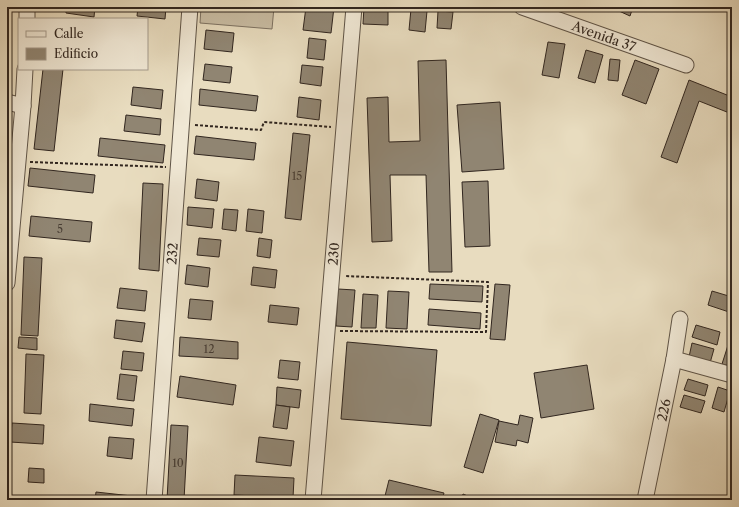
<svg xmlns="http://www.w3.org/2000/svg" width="739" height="507" viewBox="0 0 739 507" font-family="'Libre Caslon Text',serif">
<rect width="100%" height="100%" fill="#e8dcbf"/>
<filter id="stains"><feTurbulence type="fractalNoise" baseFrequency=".005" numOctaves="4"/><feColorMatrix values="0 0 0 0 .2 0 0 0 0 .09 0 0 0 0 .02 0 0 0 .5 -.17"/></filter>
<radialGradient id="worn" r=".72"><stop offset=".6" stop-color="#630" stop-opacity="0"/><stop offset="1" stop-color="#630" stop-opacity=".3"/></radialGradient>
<polygon fill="#c9bda4" stroke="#7d7262" points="201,7 274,7 272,29 200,23"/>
<g fill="#908572" stroke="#31261f">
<polygon points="66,7 95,7 94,17 66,13"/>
<polygon points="138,7 166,7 165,19 137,16"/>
<polygon points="306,7 334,7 331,33 303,30"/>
<polygon points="364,7 388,8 388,25 363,24"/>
<polygon points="620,7 633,7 630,16 619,11"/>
<polygon points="411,9 427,11 425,32 409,30"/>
<polygon points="438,11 453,12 451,29 437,28"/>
<polygon points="206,30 234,33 232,52 204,49"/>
<polygon points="309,38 326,40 324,60 307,58"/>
<polygon points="548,42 565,44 559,78 542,75"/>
<polygon points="586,50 603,55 595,83 578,78"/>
<polygon points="610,59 620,60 618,81 608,80"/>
<polygon points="446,60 452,272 429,272 426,175 390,175 392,241 372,242 367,98 388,97 389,142 420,141 418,61"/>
<polygon points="635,60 659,69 646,104 622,95"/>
<polygon points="205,64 232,67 230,83 203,80"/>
<polygon points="302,65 323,67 321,86 300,83"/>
<polygon points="43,69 63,69 54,151 34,149"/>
<polygon points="689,80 732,97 732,114 699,101 677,163 661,157"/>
<polygon points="133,87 163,90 161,109 131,105"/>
<polygon points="200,89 258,96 256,111 199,105"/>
<polygon points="299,97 321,100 319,120 297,117"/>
<polygon points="500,102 504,169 462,172 457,105"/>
<polygon points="126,115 161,119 160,135 124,131"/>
<polygon points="293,133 310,135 301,220 285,218"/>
<polygon points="196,136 256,143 254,160 194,154"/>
<polygon points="100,138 165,145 163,163 98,156"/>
<polygon points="30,168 95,175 93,193 28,186"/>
<polygon points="197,179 219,182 217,201 195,198"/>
<polygon points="488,181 490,246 465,247 462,182"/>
<polygon points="143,183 163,184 159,271 139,269"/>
<polygon points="188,207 214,209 212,228 187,225"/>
<polygon points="224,209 238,210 236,231 222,229"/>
<polygon points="248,209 264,211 262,233 246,231"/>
<polygon points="31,216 92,222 90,242 29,236"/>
<polygon points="199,238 221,240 219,257 197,255"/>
<polygon points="259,238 272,240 270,258 257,256"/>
<polygon points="24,257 42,258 38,336 21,335"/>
<polygon points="187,265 210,268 208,287 185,284"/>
<polygon points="253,267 277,270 275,288 251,285"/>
<polygon points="430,284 483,286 482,302 429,299"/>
<polygon points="495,284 510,285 505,340 490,339"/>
<polygon points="120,288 147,291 145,311 117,308"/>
<polygon points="338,289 355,290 352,327 336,326"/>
<polygon points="388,291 409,292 407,329 386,328"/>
<polygon points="712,291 732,297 729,312 708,305"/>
<polygon points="363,294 378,295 376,328 361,328"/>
<polygon points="190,299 213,301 211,320 188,318"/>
<polygon points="270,305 299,308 297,325 268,322"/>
<polygon points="429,309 481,313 480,329 428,325"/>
<polygon points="116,320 145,323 142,342 114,338"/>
<polygon points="696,325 720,332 717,345 692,337"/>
<polygon points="19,337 37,338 37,350 18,348"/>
<polygon points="180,337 238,342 238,359 179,356"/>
<polygon points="730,339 732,340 732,367 722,364"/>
<polygon points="347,342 437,350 431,426 341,419"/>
<polygon points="692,343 714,349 710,363 689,357"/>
<polygon points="123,351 144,353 142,371 121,369"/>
<polygon points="26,354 44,355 41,414 24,413"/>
<polygon points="280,360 300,362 298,380 278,378"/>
<polygon points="587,365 594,409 541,418 534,373"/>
<polygon points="120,374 137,376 134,401 117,399"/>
<polygon points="180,376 236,385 233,405 177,397"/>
<polygon points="688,379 708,385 705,396 684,390"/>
<polygon points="277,387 301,390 299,408 276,405"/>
<polygon points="718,387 730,391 724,412 712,408"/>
<polygon points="684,395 705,401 701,413 680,407"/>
<polygon points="90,404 134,409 132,426 89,421"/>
<polygon points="276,405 290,407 287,429 273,427"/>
<polygon points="480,414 499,420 483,473 464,467"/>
<polygon points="520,415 533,418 528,443 517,440 516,446 495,442 499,421 518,425"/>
<polygon points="12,423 44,425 43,444 10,442"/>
<polygon points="171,425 188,426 184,500 167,500"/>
<polygon points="109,437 134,439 132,459 107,456"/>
<polygon points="259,437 294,441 291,466 256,462"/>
<polygon points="29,468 44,469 44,483 28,482"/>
<polygon points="235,475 294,478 293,498 234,495"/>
<polygon points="389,480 444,493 442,500 384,500"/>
<polygon points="96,492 132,496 131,500 95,500"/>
<polygon points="463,494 477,500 461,500"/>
</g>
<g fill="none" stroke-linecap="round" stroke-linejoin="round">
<g stroke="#5f5447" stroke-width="17">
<g id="minor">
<path id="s1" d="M 522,7 L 686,65"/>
<polyline points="27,19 27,7"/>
<polyline points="7,102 23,106"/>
<polyline points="7,283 23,106 25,69"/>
<polyline points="674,359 732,375"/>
<path id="s2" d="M 154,500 L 190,7"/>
<path id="s3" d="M 313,500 L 354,7"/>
<path id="s4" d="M 645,500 L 674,359 L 680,319"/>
</g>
</g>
<g stroke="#31261f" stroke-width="2" stroke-dasharray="3 2" stroke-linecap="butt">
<polyline points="195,125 261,130 264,122 331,127"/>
<polyline points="30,162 166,167"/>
<polyline points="340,331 486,332 488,282 345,276"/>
</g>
<use href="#minor" stroke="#f0e8d5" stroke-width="15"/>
</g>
<g text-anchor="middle" stroke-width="3" stroke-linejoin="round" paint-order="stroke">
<g font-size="11" fill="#493e34">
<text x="297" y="180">15</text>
<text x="60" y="233">5</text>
<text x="209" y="353">12</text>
<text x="178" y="467">10</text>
</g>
<g font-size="13" fill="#31261f" stroke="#f0e8d5">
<text dy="5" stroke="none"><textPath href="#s1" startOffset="87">Avenida 37</textPath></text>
<text dy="5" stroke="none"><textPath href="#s3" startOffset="247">230</textPath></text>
<text dy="5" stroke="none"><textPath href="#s2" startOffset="247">232</textPath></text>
<text dy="5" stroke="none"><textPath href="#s4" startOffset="92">226</textPath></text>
</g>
</g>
<rect width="739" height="507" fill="none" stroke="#e8dcbf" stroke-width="24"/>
<rect x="8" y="8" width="723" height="491" fill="none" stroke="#31261f" stroke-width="2"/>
<rect x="12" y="12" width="715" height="483" fill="none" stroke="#31261f"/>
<rect x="18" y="18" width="130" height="52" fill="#f0e8d5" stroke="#a49a8c"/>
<rect x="26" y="31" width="20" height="6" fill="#f0e8d5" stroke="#a49a8c"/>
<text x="54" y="38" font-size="12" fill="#31261f">Calle</text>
<rect x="26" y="48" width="20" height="12" fill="#908572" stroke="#a49a8c"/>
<text x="54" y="58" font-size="12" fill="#31261f">Edificio</text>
<rect width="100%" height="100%" filter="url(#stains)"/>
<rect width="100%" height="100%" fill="url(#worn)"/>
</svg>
